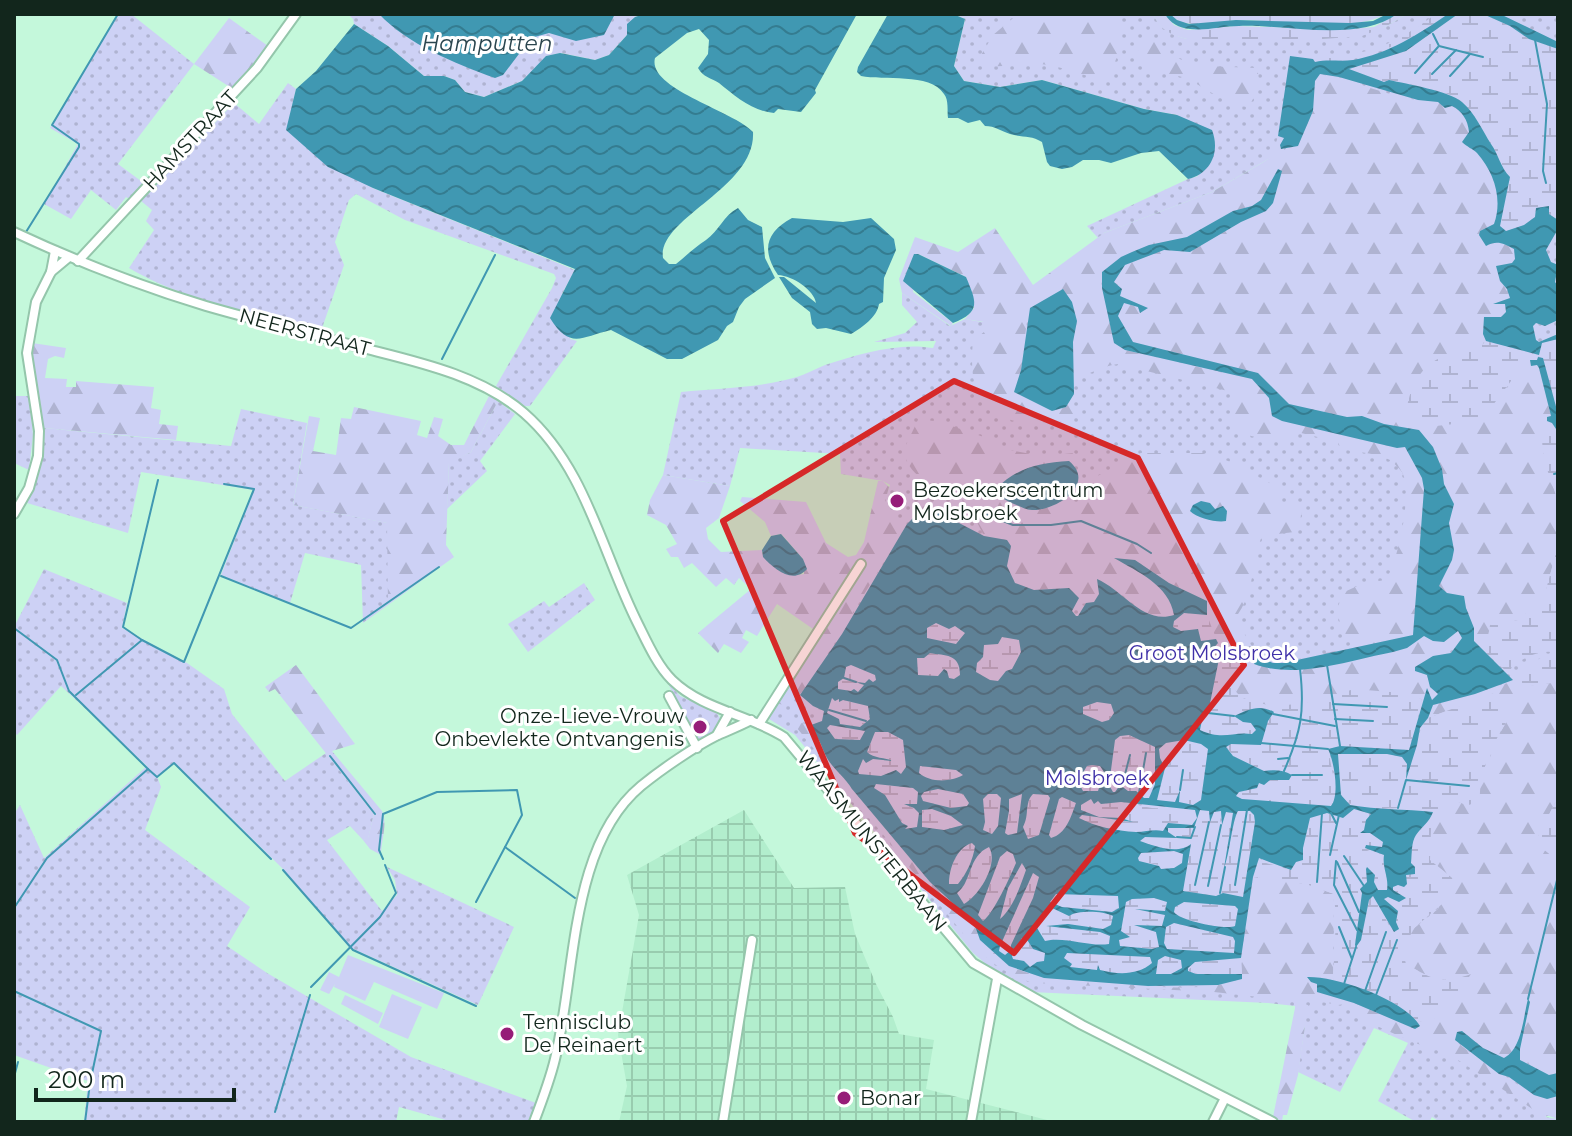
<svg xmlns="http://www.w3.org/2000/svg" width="1572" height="1136" viewBox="0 0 1572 1136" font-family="Montserrat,sans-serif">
<defs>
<pattern id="industrial-grid" width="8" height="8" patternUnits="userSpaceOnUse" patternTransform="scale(2)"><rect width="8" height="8" fill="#b2eecd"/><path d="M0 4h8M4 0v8" fill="none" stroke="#98ccaf"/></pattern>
<pattern id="green-dots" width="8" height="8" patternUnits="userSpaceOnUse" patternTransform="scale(2)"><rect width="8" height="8" fill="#cdd1f5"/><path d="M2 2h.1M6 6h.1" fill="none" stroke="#afb3d1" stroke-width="1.8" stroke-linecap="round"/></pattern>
<pattern id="forest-firs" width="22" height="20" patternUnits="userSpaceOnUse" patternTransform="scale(2)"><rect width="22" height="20" fill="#cdd1f5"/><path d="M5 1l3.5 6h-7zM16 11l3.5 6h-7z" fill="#afb3d1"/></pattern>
<pattern id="wetland-marsh" width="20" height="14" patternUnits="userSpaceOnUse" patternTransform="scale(2)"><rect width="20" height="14" fill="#cdd1f5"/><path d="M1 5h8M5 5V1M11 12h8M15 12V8" fill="none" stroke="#afb3d1"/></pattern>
<pattern id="water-waves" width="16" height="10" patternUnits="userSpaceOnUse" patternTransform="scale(2)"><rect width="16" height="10" fill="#4098b2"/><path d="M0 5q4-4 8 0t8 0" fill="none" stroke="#347c90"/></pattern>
</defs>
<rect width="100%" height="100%" fill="#c4f8db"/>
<polygon fill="url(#industrial-grid)" points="744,810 794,888 845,887 855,934 876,984 893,1017 899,1034 934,1040 926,1089 1055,1122 619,1122 627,1086 618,1035 639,915 627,875"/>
<g fill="url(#green-dots)">
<polygon points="119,14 131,14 194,64 118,164 145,184 131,200 126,197 116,210 91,190 71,219 44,204 78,144 50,128"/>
<polygon points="348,14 613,14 614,16 615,14 644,14 635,17 627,35 609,55 595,60 561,53 547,56 522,81 484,97 465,92 455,80 444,76 424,76 388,46 354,24 353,19"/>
<path d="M 953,14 L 1153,14 C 1160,29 1172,35 1187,39 L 1323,39 L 1385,27 L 1407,14 L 1553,14 L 1558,16 L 1558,1112 L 1545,1117 L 1558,1119 L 1558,1122 L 1440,1122 L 1432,1117 L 1429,1122 L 1416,1122 L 1378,1101 L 1408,1043 L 1374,1028 L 1340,1092 L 1298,1072 L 1305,1025 L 1296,1024 L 1295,1006 L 1268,1003 L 1031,992 L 993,970 L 973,953 L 795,735 L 769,719 L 761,710 L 767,701 L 777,705 L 879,515 L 890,485 L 883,481 L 841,474 L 840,454 L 740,448 L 730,486 L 663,475 L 681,392 C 719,388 760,388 797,377 C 806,374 815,369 825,365 C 858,354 899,342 933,348 L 936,341 L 874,342 L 905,333 L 917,322 L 902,305 L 902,293 L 950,326 L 965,319 L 982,322 L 1162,231 L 1270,158 L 1212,192 L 1104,233 L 1099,239 L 1087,226 L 1188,179 L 1198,176 L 1177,115 L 1144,109 L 1042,80 L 1000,87 L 964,81 L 954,66 L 965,19 Z"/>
<path d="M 288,83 L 296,89 L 287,130 L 373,188 L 575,270 L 562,294 L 570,339 L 577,341 L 530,406 L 525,406 L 496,386 L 552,288 L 556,278 L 554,274 L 405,220 L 356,194 L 349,200 L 335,242 L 344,265 L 321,331 C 259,314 184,301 129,268 L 154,230 L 146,221 L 152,210 L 141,201 L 234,103 L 259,124 Z"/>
<polygon points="14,396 29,396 33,435 29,470 14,463"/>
<polygon points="498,401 515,414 480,461 487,471 447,509 449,462 471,452"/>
<path d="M 241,409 L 307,423 L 293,505 L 388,523 L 388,605 L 363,623 L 361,565 L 305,553 L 290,603 L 221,575 L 254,490 L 141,472 L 128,533 L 27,503 C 39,478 42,455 44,428 L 231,446 Z"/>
<polygon points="44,569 127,603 122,628 187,663 224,689 232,714 285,781 326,753 374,814 368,839 363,840 350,826 327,840 382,911 397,895 395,880 387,867 514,927 478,1005 349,947 282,868 174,762 157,776 161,787 145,830 250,907 227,946 267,973 411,1057 536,1103 528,1122 453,1122 399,1107 396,1122 84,1122 88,1081 14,1055 14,814 20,805 44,858 147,766 61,686 17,735 14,732 14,627"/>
<polygon points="584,583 595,600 528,652 508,624 544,601 549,607"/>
<polygon points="668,683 680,696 717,713 722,722 719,727 699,742 687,724"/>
</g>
<g fill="url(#forest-firs)" fill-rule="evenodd">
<path d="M 1018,14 L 1119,16 C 1124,38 1119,59 1106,79 L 1098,79 C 1079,74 1060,66 1041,64 C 1019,61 998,72 977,62 L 993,35 Z"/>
<polygon points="229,18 268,46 233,89 194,64"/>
<path d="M 1154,38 C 1175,71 1223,66 1257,68 C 1261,84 1257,94 1248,107 C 1223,103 1207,88 1185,78 C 1175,74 1164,75 1154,71 C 1134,64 1131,44 1154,38 Z"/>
<path d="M 1319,74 C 1353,79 1385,96 1417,100 C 1430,101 1449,100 1460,110 C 1466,115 1469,125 1469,133 L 1463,137 L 1467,147 C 1493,159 1503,198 1494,224 L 1480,231 L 1486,246 C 1497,240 1503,243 1514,249 L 1515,259 L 1513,263 L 1497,264 L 1498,274 L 1510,298 L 1494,306 L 1505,304 L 1506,312 L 1501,317 L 1487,319 L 1483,334 L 1486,341 C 1474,355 1457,355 1440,358 L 1507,388 L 1532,353 L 1538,357 L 1538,360 L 1531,360 L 1539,368 L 1551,417 L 1547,417 L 1542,430 L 1544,457 L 1558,501 L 1556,553 L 1544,597 L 1518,620 L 1490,625 L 1487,644 C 1473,647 1442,649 1431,658 C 1427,661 1423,668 1419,673 L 1427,675 C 1428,684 1438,689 1437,697 L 1432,700 L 1427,689 L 1422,700 L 1414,694 L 1273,707 L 1239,696 L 1234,687 L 1238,674 L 1250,663 L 1289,661 L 1349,648 L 1351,641 C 1338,626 1335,613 1342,593 L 1364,583 L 1386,580 C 1398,561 1412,496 1403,474 C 1401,470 1394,463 1390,460 C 1378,453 1355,452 1341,449 L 1338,442 L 1297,432 L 1280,442 L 1251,436 L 1233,426 L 1233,396 L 1228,391 L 1118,364 C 1102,366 1091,375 1073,377 L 1073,342 L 1077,321 L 1027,320 L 1021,370 L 1015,386 L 1066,407 L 1074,394 L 1074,420 C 1006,429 965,420 973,341 L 990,327 L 984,322 L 965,319 L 974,308 L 966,277 L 918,254 L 913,292 L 953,323 L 951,326 L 902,293 L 899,279 L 915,237 L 958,252 L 995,228 L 1033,285 L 1104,233 L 1212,192 L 1272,157 L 1278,136 L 1284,137 L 1284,150 L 1298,145 L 1313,111 L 1315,81 ZM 1122,273 L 1114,282 L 1120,286 L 1119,296 L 1147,309 L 1141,313 L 1138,307 L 1124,303 L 1118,312 L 1125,331 L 1133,342 L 1241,377 L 1125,350 L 1114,342 L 1100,277 Z"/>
<polygon points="32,343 66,348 64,358 55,356 48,359 45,378 67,379 66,387 76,387 76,381 154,387 151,408 161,410 159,424 178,426 176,440 44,428 29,353"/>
<polygon points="489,396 498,401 471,452 449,463 446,545 454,557 388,605 387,523 293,505 309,416 320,418 313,451 336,455 341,418 351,419 354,407 421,421 417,435 427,438 434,417 443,419 438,436 451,445 464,445"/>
<path d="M 918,420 L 937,421 L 981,436 L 1010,450 L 1042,456 L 1075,453 L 1075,466 L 1069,461 C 1040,464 1017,467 996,489 L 1054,505 L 1065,501 L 1061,505 L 1081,504 L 1086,482 L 1141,453 L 1203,453 L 1228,461 L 1281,489 L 1273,502 L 1277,505 L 1302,505 L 1300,524 L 1294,532 L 1262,536 C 1251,563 1255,594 1235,618 L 1240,626 L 1238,650 L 1230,652 L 1221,650 L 1205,611 L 1206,601 L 1169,583 L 1135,560 L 1116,558 C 1140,573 1168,586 1174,615 C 1142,624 1125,589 1097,580 L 1099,594 L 1094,602 L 1081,604 L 1069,588 L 1034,590 L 1015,583 L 1007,566 L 1011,547 L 1007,540 L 984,536 L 977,522 L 978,511 C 969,507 964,500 957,495 C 931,479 913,484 903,451 Z"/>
<path d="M 663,475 L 730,486 L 719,518 L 706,528 L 708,539 L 721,552 L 762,550 L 762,553 C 775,566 784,579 804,574 L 803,559 L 784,537 L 781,534 L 771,536 L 765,522 L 740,501 L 742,497 L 806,502 L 826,543 L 848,557 L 856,555 L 864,542 L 878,481 L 883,481 L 889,487 L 883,509 L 907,524 L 808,686 L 788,706 L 767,701 L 813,629 L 777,604 L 757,636 L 746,630 L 742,638 L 749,642 L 741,653 L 724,644 L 718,653 L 698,633 L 751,589 L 739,578 L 734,585 L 726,578 L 716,587 L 692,563 L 684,568 L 678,557 L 671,557 L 666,549 L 677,544 L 666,525 L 647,515 L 650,500 Z"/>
<path d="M 296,665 L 355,744 L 332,751 L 382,811 C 388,824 381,840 381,855 L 370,849 L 363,840 L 368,838 L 374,814 L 275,689 L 269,692 L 265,687 Z"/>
<path d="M 1512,677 L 1524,687 L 1558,682 L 1558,797 L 1535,842 L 1558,861 L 1558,1073 L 1549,1075 L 1520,1060 L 1520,1049 L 1528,1000 C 1522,1018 1523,1048 1504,1058 L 1484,1048 L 1462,1031 L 1457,1032 L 1455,1040 C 1464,1050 1535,1098 1546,1099 C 1548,1099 1556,1097 1558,1096 L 1558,1119 L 1537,1112 L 1449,1054 L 1415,1043 L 1352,1015 L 1353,1003 L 1338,1005 L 1301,998 L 1285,1000 L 1214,992 L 1034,983 C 1005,975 984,958 965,936 L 797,728 L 801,723 L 811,725 L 811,729 C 822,742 821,745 827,758 C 834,769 845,777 852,789 L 930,882 L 974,923 L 977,930 C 991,945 1004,965 1022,971 C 1039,977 1060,977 1078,979 C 1116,983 1211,997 1242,977 L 1241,958 L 1253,877 L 1306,884 L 1334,894 L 1333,981 L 1325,977 L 1317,984 L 1334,997 L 1354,1003 L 1415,1029 L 1420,1026 L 1419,1022 L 1433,1020 L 1470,974 C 1440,985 1432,979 1406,964 L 1402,953 L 1413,929 L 1438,909 L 1452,878 L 1430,860 L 1431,829 L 1453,801 L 1469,805 C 1486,778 1490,748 1507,721 L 1494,693 L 1428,718 L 1433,705 L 1511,682 Z"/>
<polygon points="1296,1003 1308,1005 1298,1075 1287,1115 1283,1115 1282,1121 1273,1117"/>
</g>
<g fill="url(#wetland-marsh)">
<path d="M 1153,14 L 1165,14 L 1174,25 L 1188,30 L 1236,26 L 1350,29 L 1374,27 L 1397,14 L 1407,14 L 1385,27 L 1362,36 L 1323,39 L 1187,39 C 1171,35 1160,30 1153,14 Z"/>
<path d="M 1170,14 L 1387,14 C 1347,34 1286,20 1241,20 C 1223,20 1204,27 1186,23 C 1179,22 1175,19 1170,14 Z"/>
<path d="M 1436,14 L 1448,14 C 1407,43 1365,63 1315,62 C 1303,62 1289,56 1278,53 C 1350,59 1376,58 1436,14 Z"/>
<path d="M 1458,14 L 1483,14 L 1510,26 L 1529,39 L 1558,49 L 1558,220 L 1549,214 L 1548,206 L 1536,208 L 1535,217 L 1524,225 L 1506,232 L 1500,226 L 1510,177 C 1500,167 1499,155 1491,144 C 1482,130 1475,113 1462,102 C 1449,90 1408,84 1389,80 L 1384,82 L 1350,71 L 1349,68 L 1406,51 Z"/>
<polygon points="1558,339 1558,414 1543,359 1536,355 1539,355 1542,343"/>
<path d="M 1486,341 L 1532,353 L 1481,421 L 1436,426 L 1406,415 C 1408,394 1417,368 1440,358 C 1456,350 1472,357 1486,341 Z"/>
<path d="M 1547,421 L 1552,423 L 1558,432 L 1558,501 C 1551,478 1534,444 1547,421 Z"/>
<path d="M 1558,505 L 1558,654 C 1545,647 1521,658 1511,668 L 1512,672 C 1524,673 1535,658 1548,655 L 1558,659 L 1558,682 L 1524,687 L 1478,646 L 1487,644 L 1490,625 L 1518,620 L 1544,597 L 1556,553 Z"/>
<polygon points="1184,613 1207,615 1216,639 1201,641 1187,631 1173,627 1174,622"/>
<polygon points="936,623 960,627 966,633 956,644 927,638 927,628"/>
<path d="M 1240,626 L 1258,657 L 1254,664 L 1250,663 L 1238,674 L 1234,687 L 1239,697 L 1273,707 L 1316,701 L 1354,689 L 1414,694 L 1422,700 L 1409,750 L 1340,746 L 1328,749 L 1337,796 L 1331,806 L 1258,802 L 1236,796 L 1238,792 C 1254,790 1260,786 1267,772 L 1233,756 L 1226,746 L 1230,744 L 1261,745 L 1268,721 L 1274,713 L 1243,722 L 1251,723 L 1256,731 L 1252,734 C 1232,731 1224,741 1200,730 L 1202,720 L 1208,713 L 1213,659 L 1210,659 L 1210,652 L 1218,643 L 1221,650 L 1230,652 L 1238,650 Z"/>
<polygon points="1002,637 1019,640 1021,652 1012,669 1006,671 998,681 990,680 976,672 977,663 981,660 984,645 991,645"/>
<path d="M 930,653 C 946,656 959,652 961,675 L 954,679 L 918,675 L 917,658 Z"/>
<polygon points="851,665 875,675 876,680 873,683 869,679 866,684 858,681 857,683 864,685 858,692 838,689 838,682 844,677 846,667"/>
<path d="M 1494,693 L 1507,721 C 1493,743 1478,774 1480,800 L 1469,805 L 1453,801 L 1431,829 L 1430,860 L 1452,878 L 1456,892 L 1413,929 L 1403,953 L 1406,964 C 1434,980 1441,985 1471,974 C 1456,995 1446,1018 1419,1022 L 1391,1001 L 1333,981 L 1336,919 L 1334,894 L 1306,884 L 1253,877 L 1259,858 L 1266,863 L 1291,870 L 1296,862 L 1303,860 L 1303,848 L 1310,818 L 1327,813 L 1343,818 L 1354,809 L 1371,814 L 1364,834 C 1372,832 1380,836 1384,844 L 1367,851 L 1384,855 C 1382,868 1389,877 1387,890 L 1378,890 L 1374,882 L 1375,874 L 1370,870 L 1367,883 L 1360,889 L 1362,893 L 1355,945 L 1361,940 L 1369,900 L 1373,895 L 1392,931 L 1399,928 L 1396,922 L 1397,911 L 1384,899 L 1387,897 L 1406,898 L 1393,890 L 1393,887 L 1410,874 C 1412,858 1409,841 1422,830 L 1398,808 C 1342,811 1342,807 1337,754 L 1387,754 L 1402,757 L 1407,764 L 1405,778 C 1411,762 1418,727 1428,718 Z"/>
<path d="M 833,697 L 836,701 L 838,698 L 839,701 L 843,700 L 868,706 L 871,716 C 865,728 858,724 846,726 L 864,729 L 860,740 L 832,738 L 827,727 L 843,726 L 839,719 L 831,717 L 827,713 Z"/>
<polygon points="1097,702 1111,704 1114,713 1109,720 1102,722 1083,713 1081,709"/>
<polygon points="875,732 887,732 903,739 906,767 901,774 889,771 881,776 859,774 857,771 863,759 868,762 873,759 891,760 871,756 867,752"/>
<polygon points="1129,735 1155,747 1155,784 1149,798 1144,798 1140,794 1128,791 1120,785 1115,792 1113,792 1109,785 1115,740 1120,736"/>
<path d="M 1184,740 L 1201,744 L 1208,749 L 1201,800 C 1194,806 1187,805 1178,801 L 1179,795 L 1175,802 L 1157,800 L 1165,768 L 1160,759 L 1159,749 L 1166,743 Z"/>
<polygon points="1092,765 1100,766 1104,772 1098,792 1083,791 1078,781 1087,766"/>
<path d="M 920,766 L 956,770 L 963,775 C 952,782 930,783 919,773 Z"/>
<polygon points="878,784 913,788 918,792 917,804 908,804 920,815 917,827 904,829 907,826 874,788"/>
<polygon points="938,789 963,794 969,803 968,806 951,808 923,801 921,796 924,792"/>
<path d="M 992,793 L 1001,798 L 998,826 L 992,834 L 983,830 C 987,818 980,807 985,796 Z"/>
<polygon points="1022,794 1023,797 1017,818 1017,833 1013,836 1005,834 1009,811 1009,799"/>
<path d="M 1033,794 L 1049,795 L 1050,798 L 1038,835 L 1027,839 L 1023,827 C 1030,815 1024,804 1033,794 Z"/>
<path d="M 1062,797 L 1076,803 C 1071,817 1066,833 1051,838 L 1049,836 L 1059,798 Z"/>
<polygon points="1558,797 1558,861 1535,842"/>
<path d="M 1091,799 L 1101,804 L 1121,802 L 1152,808 L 1196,810 L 1197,819 L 1192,825 L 1168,823 L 1163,832 C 1154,829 1146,832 1136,832 C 1119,831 1091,829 1079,818 L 1082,815 L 1131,822 C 1115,815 1098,817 1081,810 L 1081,805 Z"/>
<path d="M 924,809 L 945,812 L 963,824 C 953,832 935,830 921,827 Z"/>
<path d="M 1200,810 L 1209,811 L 1209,822 L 1214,811 L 1221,811 L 1220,824 L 1226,812 L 1233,813 L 1224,867 L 1234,831 L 1234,815 L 1238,811 L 1250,811 L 1254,815 L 1255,822 L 1243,898 C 1237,897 1229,894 1223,894 C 1210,894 1196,896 1183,890 L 1190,845 C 1177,854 1154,846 1139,841 L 1141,838 C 1155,837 1162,837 1170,827 L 1194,827 Z"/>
<path d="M 972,843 L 975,846 C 973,860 967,874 958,884 L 949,884 C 949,870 956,849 972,843 Z"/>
<path d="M 988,847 C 999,862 980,894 965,904 L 957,894 C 972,882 968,856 988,847 Z"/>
<path d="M 1007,851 L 1013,854 L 1016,863 C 1009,878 995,912 983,921 L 978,915 L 1000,857 Z"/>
<polygon points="1174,851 1183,854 1182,863 1174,868 1161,869 1159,865 1139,861 1138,858 1141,853"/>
<path d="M 1022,863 L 1026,870 C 1020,887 1013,908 1000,919 L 1008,888 Z"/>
<polygon points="1033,873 1039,877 1033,898 1011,945 1011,950 1005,955 999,951 1000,946"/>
<path d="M 1056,894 L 1118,896 L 1119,908 L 1107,912 L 1113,916 L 1113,922 L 1103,929 L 1068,924 L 1053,926 L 1100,932 L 1110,936 L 1109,944 C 1087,947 1064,936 1044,941 L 1037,928 L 1047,908 L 1069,915 L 1074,912 L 1107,912 L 1103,910 L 1061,907 L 1051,903 L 1050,899 Z"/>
<polygon points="1154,898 1167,902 1164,911 1156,912 1165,915 1162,927 1143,924 1142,927 1156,932 1159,947 1156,949 1119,946 1119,940 1128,938 1121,931 1126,902 1132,899"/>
<path d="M 1184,902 L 1235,906 L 1238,909 L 1235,926 C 1225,930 1180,921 1174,911 L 1175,907 Z"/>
<polygon points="1174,923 1233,937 1235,941 1234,953 1167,949 1164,943 1166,927"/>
<polygon points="1022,938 1026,938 1033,949 1045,953 1044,961 1037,962 1030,967 1024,961 1013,959 1012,956"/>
<path d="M 1067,952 L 1150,957 L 1152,963 C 1132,981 1095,972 1069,967 L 1071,964 L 1064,958 Z"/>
<polygon points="1165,955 1181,960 1182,968 1171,974 1155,974 1158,960"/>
<path d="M 1241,958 L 1242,974 C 1227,975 1201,976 1188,971 L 1195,962 Z"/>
</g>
<g fill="#cdd1f5">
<polygon points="348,955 444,993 437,1009 374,982 365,1001 334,987 335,984 329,994 320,990 329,972 339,977"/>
<polygon points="392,994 422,1007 408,1039 379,1027"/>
<polygon points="345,995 383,1013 378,1024 341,1004"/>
</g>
<g fill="url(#water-waves)" fill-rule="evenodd">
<path d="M 379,14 L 615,14 L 604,35 L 576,41 L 549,33 L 531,38 L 503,75 L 495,78 C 454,63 409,45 379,14 Z"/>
<path d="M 644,14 L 857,14 L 815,90 L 816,93 L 801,112 L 778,109 L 774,113 C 752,111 735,96 719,83 C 711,78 703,77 698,68 L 708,54 L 709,40 L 699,29 L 687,33 L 655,58 C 647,89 732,110 753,132 C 756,188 657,218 663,258 L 669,264 L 676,264 C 687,255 695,247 706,240 C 719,231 723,216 738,208 L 748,220 L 762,227 L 765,258 L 775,278 L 745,299 L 739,307 L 733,322 L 727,326 L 718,340 L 682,359 L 667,359 L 611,330 C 581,337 570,350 550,318 L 575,269 L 373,188 L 328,167 L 286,130 L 296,89 L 316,71 L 354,24 L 388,46 L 424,76 L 444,76 L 455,80 L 465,92 L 484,97 L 522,81 L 546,56 L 560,53 L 595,60 L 609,55 L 627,35 L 627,24 L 635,17 Z"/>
<path d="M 888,14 L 953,14 L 965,19 L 954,66 L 964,81 L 1000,87 L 1042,80 L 1144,109 L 1177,115 L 1212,130 C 1220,151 1212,173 1188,179 L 1159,151 L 1141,153 L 1111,163 L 1099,160 L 1083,160 L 1072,167 L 1062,169 L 1050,166 L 1047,162 L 1042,142 C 1031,135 1023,138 1010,134 C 1001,131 995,126 985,126 L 980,120 L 968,123 L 958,118 L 948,118 C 947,111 949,100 944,94 C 930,72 883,81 861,76 L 857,72 L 858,67 Z"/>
<path d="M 1165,14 L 1170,14 L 1177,20 L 1189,24 L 1236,20 L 1350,23 L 1373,21 L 1387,14 L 1397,14 C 1357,43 1287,24 1239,26 C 1223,26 1206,31 1190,29 C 1179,28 1170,23 1165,14 Z"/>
<path d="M 1448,14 L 1458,14 L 1406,51 L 1349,69 L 1384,82 L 1389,80 C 1407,84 1449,91 1462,102 C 1475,113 1482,130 1491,144 C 1499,155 1500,167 1510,177 L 1500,226 L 1506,231 L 1524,225 L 1535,217 L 1536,208 L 1549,206 L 1549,214 L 1558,220 L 1558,229 L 1546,250 L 1551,262 L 1558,265 L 1555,282 L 1558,286 L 1558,320 L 1545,326 L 1536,323 L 1533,326 L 1536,340 L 1539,342 L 1558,334 L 1558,339 L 1542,343 L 1539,355 L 1486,341 L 1483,334 L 1484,317 L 1501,317 L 1506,312 L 1505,304 L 1493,304 L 1510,298 L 1507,289 L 1500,281 L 1496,266 L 1512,263 L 1515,259 L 1514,249 C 1503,243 1497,240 1486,246 L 1479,235 L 1480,231 L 1494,224 C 1503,199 1494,172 1477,153 C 1473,149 1467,147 1462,142 L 1469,132 C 1468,120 1462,111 1452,106 L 1445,108 L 1438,102 L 1418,100 L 1339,77 L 1320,74 L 1315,81 L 1313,111 L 1298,146 L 1281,149 L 1280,145 L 1284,138 L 1278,136 L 1290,56 L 1313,59 L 1315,62 C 1328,59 1340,62 1353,60 C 1388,54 1419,34 1448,14 Z"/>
<polygon points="1483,14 1500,14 1558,42 1558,49 1529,39 1510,26"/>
<path d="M 1278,169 L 1282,171 L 1273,203 L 1266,211 L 1241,222 L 1190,252 L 1164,250 L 1125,265 L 1114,282 L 1122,289 L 1120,296 L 1148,308 L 1140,313 L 1138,307 L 1124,303 L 1118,316 L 1133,342 L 1258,373 L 1289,404 L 1347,417 L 1362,416 L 1384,424 L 1419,430 L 1433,447 L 1442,469 L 1444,484 L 1454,504 L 1449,523 L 1454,550 L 1452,560 L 1439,586 L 1447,593 L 1464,596 L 1466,608 L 1474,628 L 1474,641 L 1513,680 L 1475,694 L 1433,705 L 1428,718 L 1420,728 L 1417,745 L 1406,780 L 1407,764 L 1402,757 L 1387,754 L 1338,754 L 1341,795 L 1350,805 C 1378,810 1405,809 1433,812 C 1429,823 1422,826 1416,835 C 1411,843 1412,853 1411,863 L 1415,867 L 1415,874 L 1406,875 L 1407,884 L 1404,887 L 1398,885 L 1393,887 L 1393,890 L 1406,898 L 1399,902 L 1388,897 L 1384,899 L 1398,911 L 1396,922 L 1399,929 L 1394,932 L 1373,896 L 1369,900 L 1361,940 L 1356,947 L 1355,945 L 1362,893 L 1360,889 L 1367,882 L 1366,869 L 1367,867 L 1375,875 L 1374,882 L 1378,890 L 1387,890 C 1389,877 1382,868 1384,855 L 1365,848 L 1366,845 L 1382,847 L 1383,842 L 1370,833 L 1360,833 L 1364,830 L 1366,820 L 1371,814 L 1354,809 L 1343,818 L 1327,813 L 1310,818 L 1303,848 L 1303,860 L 1296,862 L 1291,870 L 1259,858 L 1253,877 L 1241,958 L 1195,962 L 1188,968 L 1188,971 L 1196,974 L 1242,974 L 1242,979 L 1218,985 L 1148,986 L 1044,978 L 1009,966 L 980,940 L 974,923 L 930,882 L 852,789 C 845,777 833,769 827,758 C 820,744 822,743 811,729 L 811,725 L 822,721 L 824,711 L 813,706 L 800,695 L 842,634 L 907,524 L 921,510 L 936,511 L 984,536 L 1007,540 L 1011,546 L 1007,566 L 1015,583 L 1034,590 L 1069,588 L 1079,598 L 1072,611 L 1076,616 L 1078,616 L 1086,603 L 1094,602 L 1099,594 L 1097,579 C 1123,590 1143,625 1174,615 C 1169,585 1138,572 1114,558 L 1135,560 L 1169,583 L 1207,601 L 1207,615 L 1184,613 L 1174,621 L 1173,627 L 1181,631 L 1198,629 L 1201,641 L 1216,639 L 1218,643 L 1210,652 L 1210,659 L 1219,659 L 1208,713 L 1202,720 L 1200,730 C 1224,741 1232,731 1252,734 L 1256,730 L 1251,723 L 1243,722 L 1234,716 C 1249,709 1259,704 1274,712 L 1268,721 L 1261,745 L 1231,744 L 1226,747 L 1233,756 L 1264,771 C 1273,770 1282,769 1292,775 L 1289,780 L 1270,780 L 1264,785 L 1259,783 L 1257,788 L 1239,792 L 1236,796 L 1242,799 L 1331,806 C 1340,795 1334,761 1328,749 L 1340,746 L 1409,750 L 1427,688 L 1432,700 L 1438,694 L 1430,687 L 1427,675 L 1415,671 L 1415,667 L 1433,656 L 1451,653 L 1462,638 L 1458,631 L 1444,642 L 1433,641 L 1424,636 L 1407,648 L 1393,652 C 1350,660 1297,680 1254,664 L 1258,657 L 1273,663 L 1283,663 L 1413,635 L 1424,489 L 1422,478 L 1405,447 L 1397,448 L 1282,421 L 1272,416 L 1269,398 L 1252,379 L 1125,350 L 1114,343 L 1102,288 L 1102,272 L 1121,257 L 1132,252 L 1149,245 L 1187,237 L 1233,211 L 1252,206 L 1261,200 ZM 936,623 L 949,629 L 955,626 L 965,633 L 956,644 L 927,638 L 927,628 ZM 1002,637 L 1019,640 L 1021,652 L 1012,669 L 1006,671 L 998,681 L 990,680 L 976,672 L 977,663 L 983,657 L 984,645 L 998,644 ZM 930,653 C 945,656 960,653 960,675 L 954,679 L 949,678 L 947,671 L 944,669 L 938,676 L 918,675 L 917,658 L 924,658 ZM 851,665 L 875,675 L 876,680 L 873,682 L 869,679 L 865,683 L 856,682 L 864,685 L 858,692 L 854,689 L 851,691 L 838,689 L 838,682 L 844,678 L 846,667 ZM 832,698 L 835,701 L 839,699 L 839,702 L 843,700 L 868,706 L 870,719 L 860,727 L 840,724 L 839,719 L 827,713 ZM 1097,702 L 1111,704 L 1114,713 L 1109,720 L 1102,722 L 1083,714 L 1083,707 ZM 830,725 L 865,731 L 860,740 L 835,739 L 827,728 ZM 875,732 L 888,732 L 903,740 L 906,767 L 901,774 L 896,770 L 881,776 L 859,774 L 858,771 L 863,759 L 866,763 L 873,759 L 893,761 C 885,757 874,759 867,752 ZM 1129,735 L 1155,747 L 1155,784 L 1149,798 L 1144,798 L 1136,791 L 1128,791 L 1120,785 L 1115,792 L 1113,792 L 1109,785 L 1115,740 L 1120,736 ZM 1184,740 L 1201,744 L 1208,749 L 1201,800 L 1193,805 L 1179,802 L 1180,790 L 1175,802 L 1157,800 L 1165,768 L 1160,758 L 1159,749 L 1166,743 ZM 1092,765 L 1100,766 L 1104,772 L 1098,791 L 1083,791 L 1078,781 L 1087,766 ZM 920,766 L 956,770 L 963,775 C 951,782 930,783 919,773 ZM 876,784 L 913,788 L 918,792 L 917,804 L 904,804 L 914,808 L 919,813 L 917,827 L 905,829 L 908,826 L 902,823 L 885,795 L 874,788 ZM 938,789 L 963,794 L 969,803 L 967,806 L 951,808 L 923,801 L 921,796 L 924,792 ZM 988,794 L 997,794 L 1001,798 L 998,826 L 992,834 L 983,830 L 985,822 L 983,799 ZM 1022,794 L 1017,833 L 1008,835 L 1005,833 L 1009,811 L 1009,799 ZM 1033,794 L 1048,795 L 1050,798 L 1039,835 L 1028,839 L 1023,827 C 1030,814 1024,803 1033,794 ZM 1062,797 L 1076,803 C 1071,817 1066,834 1051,838 L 1049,835 L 1059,799 ZM 1091,799 L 1094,804 L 1098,801 L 1101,804 L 1121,802 L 1195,810 L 1197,818 L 1192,825 L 1168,823 L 1163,831 C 1153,829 1146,832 1136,832 C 1116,831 1094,826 1079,818 L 1082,815 L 1133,822 L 1121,818 L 1099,817 L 1081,810 L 1081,805 ZM 932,809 L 951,816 L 963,825 L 944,830 L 922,827 L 922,810 ZM 1200,810 L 1209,811 L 1210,822 L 1214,812 L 1221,811 L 1222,825 L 1226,812 L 1233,813 L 1224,868 C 1230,853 1232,821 1238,811 L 1250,811 L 1254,815 L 1255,822 L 1243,897 L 1223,893 L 1216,896 L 1183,891 L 1191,844 C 1178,855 1154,846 1140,841 L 1145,837 L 1177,838 L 1168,832 L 1168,828 L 1194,828 ZM 972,843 L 975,846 C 973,860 967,873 958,884 L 949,884 C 949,869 956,848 972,843 ZM 989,847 C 999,863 980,895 964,904 L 957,893 C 972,882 968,856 989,847 ZM 1007,851 L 1013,854 L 1016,863 C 1010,877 994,913 983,921 L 978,915 L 1000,857 ZM 1174,851 L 1183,854 L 1182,863 L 1174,868 L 1161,869 L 1159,866 L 1139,861 L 1138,858 L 1141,853 ZM 1022,863 L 1026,870 C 1020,887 1013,908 1000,919 L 1008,888 ZM 1033,873 L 1039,877 L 1033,898 L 1011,945 L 1011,950 L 1005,955 L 999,951 L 1000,946 ZM 1056,894 L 1118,896 L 1119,908 L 1112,912 L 1062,907 L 1050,902 ZM 1154,898 L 1167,902 L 1165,911 L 1135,909 L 1165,915 L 1162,926 L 1134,925 L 1156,932 L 1159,947 L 1152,949 L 1120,946 L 1119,940 L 1130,937 L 1121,931 L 1126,902 L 1132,899 ZM 1184,902 L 1235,906 L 1238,909 L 1235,926 C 1225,930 1180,921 1174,912 L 1175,907 ZM 1050,907 L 1069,916 C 1078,910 1103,911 1113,916 L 1111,925 L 1103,929 L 1068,924 L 1046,926 L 1100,932 L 1110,936 L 1109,944 C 1088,947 1065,936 1045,941 L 1037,928 L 1042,914 ZM 1174,923 L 1233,937 L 1235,941 L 1234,953 L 1167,949 L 1164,943 L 1166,927 ZM 1022,938 L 1026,938 L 1033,949 L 1045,953 L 1044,961 L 1037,962 L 1030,967 L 1024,961 L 1013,959 L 1012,956 ZM 1067,953 L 1150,957 L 1152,963 C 1138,975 1119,975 1100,970 L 1098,965 L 1097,970 L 1070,967 L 1072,964 L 1064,958 ZM 1165,956 L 1181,960 L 1182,968 L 1171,974 L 1156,974 L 1158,960 Z"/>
<path d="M 792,218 L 843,222 L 871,218 L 894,239 L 896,250 L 884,278 L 883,302 L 879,304 C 877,317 863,327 851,334 L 826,328 L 817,329 L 812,324 L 810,312 L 792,298 L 779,277 L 784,277 L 816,303 C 814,290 793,276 778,275 C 761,250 766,232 792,218 Z"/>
<path d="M 914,254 L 918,254 L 966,277 C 976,301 982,312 953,323 L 903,281 Z"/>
<polygon points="1063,289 1072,302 1077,321 1073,342 1074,394 1066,407 1052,411 1014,392 1021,370 1030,308"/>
<polygon points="1538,357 1543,358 1558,414 1558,432 1552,423 1547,421 1547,417 1551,416 1539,368 1537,365 1531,366 1530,360 1537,360"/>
<path d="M 1069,461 C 1097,484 1056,511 1032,510 C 1026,510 1020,506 1014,504 C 1005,500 1000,498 996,489 C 1017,467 1040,463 1069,461 Z"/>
<path d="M 1201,501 L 1210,503 L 1215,509 L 1223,506 L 1227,511 L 1226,521 C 1217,523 1197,518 1190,511 L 1193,505 Z"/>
<path d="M 781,534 L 803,559 L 807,569 C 793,585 774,569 763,557 L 762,550 L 771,536 Z"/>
<path d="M 1307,977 C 1336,976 1404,999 1420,1026 L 1415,1029 L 1354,1003 L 1317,992 L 1317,984 L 1311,982 Z"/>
<path d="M 1528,999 L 1530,1002 L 1520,1049 L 1520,1060 L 1549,1075 L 1558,1073 L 1558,1096 L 1547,1099 L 1534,1095 L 1509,1077 L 1499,1074 L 1455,1040 L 1457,1032 L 1462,1031 L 1483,1048 L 1504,1058 C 1522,1049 1523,1018 1528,999 Z"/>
</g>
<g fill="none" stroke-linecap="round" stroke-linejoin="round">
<g stroke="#4098b2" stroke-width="2">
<polyline points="1433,34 1439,46 1483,57"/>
<polyline points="1535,40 1547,104 1543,171 1546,183"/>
<polyline points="1415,73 1438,47"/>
<polyline points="1432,74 1456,50"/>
<polyline points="1450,76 1470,54"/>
<polyline points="26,232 79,147 79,144 52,125 118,14"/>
<polyline points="442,359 495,255"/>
<polyline points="1554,474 1558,473"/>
<polyline points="978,511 1013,525 1051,525 1081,521 1137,544 1151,553"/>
<polyline points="221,576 351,628 439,567"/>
<polyline points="14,628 57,660 69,691 148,769 47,858 14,908"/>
<polyline points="142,640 123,627 158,480"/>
<polyline points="1327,665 1340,746"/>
<polyline points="844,678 856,682"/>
<polyline points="76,695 142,640 184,662 254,489 224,484"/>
<polyline points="1333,704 1387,707"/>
<polyline points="829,710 866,721"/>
<polyline points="1208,713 1234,716"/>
<polyline points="1273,714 1335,726"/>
<polyline points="1335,719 1373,721"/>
<polyline points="1261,743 1328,749"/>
<polyline points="330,756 375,814"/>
<polyline points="1278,759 1288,758"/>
<polyline points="148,769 157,777 174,763 271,859"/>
<path d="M 1284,771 C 1301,732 1305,712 1300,669"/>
<polyline points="1292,775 1322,775"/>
<polyline points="1122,786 1130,755"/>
<polyline points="1180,790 1183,770"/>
<polyline points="1139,793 1146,753"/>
<polyline points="1398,808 1406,780 1469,786"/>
<polyline points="1331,813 1336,823"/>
<polyline points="1177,837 1191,838 1195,827"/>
<polyline points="1111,840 1114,834"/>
<polyline points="505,847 575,898"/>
<polyline points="1330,855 1339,815"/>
<polyline points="1344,856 1364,886"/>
<polyline points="383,859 379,850 383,814 437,792 517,790 522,815 476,902"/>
<polyline points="1336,861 1334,885 1357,930"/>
<polyline points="1337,862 1359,912"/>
<polyline points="283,870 353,950 476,1006"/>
<polyline points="1317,882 1322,813"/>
<polyline points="1195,885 1209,822"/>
<polyline points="1235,885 1247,810"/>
<polyline points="1208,886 1221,825"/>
<polyline points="1220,893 1225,867"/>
<polyline points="1339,927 1352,959"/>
<polyline points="1344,984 1356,947"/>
<polyline points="311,987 380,917 396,893 385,865"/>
<polyline points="14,991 101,1031 90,1083 85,1122"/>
<polyline points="1365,991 1386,932"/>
<polyline points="1376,995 1397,940"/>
<polyline points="1528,999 1558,876"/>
<polyline points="14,1077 18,1062"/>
<polyline points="275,1112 310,995"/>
</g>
<g stroke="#94c6ab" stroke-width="12">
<g id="minor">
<path d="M 14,232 C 76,261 140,286 206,306 C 258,321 311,334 363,348 C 418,362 480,375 524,413 C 586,467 602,553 638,624 C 647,642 657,665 672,680 C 703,710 748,714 784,737 L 973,963 L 1082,1025 L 1273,1122"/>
<polyline points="78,261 257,68 296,14"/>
<polyline points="51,272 55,251"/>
<polyline points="14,514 29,488 38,456 39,431 27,353 36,302 51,272 69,257"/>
<polyline points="669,696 697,748"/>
<polyline points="759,724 861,564"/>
<polyline points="717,735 730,712"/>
<path d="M 534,1122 C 542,1101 550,1080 555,1059 C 576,975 569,846 641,786 C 662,769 694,747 718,735 C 729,730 740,726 751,720"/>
<polyline points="723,1122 752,940"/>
<polyline points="971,1122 997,979"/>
<polyline points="1213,1122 1225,1098"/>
</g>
</g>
<use href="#minor" stroke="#fff" stroke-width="8"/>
</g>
<path fill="#d62828" fill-opacity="0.2" stroke="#d62828" stroke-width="6" stroke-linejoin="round" d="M 954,381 L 1138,458 L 1244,665 L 1014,953 L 855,833 L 723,521 Z"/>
<g fill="#961d78" stroke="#fff" stroke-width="3">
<circle cx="897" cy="501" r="8"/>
<circle cx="700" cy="727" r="8"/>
<circle cx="507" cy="1034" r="8"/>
<circle cx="844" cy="1098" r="8"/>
</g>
<g text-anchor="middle" stroke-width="6" stroke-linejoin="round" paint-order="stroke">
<g font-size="20" fill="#12261c" stroke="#fff">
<text transform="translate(190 140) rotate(-47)" y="7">HAMSTRAAT</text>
<text transform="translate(305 332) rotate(15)" y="7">NEERSTRAAT</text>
<text transform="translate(872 841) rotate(51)" y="7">WAASMUNSTERBAAN</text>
</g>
<g font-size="20" fill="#12261c" stroke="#fff" text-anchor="start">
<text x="913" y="497">Bezoekerscentrum<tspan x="913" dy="23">Molsbroek</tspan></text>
<text x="684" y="723" text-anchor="end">Onze-Lieve-Vrouw<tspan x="684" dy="23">Onbevlekte Ontvangenis</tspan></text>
<text x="523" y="1029">Tennisclub<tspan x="523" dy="23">De Reinaert</tspan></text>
<text x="860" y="1105">Bonar</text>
</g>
<g font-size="20" fill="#3f30a8" stroke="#fff">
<text x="1212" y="660">Groot Molsbroek</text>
<text x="1097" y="785">Molsbroek</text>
</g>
<g font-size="22" font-style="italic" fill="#2a454e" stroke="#fff">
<text x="487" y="51">Hamputten</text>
</g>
</g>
<rect width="1572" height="1136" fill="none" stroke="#12261c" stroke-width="32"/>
<path d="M36 1088v12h198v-12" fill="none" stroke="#12261c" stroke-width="4"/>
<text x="48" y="1088" font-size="24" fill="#12261c" stroke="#ffffff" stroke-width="6" paint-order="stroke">200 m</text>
</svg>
